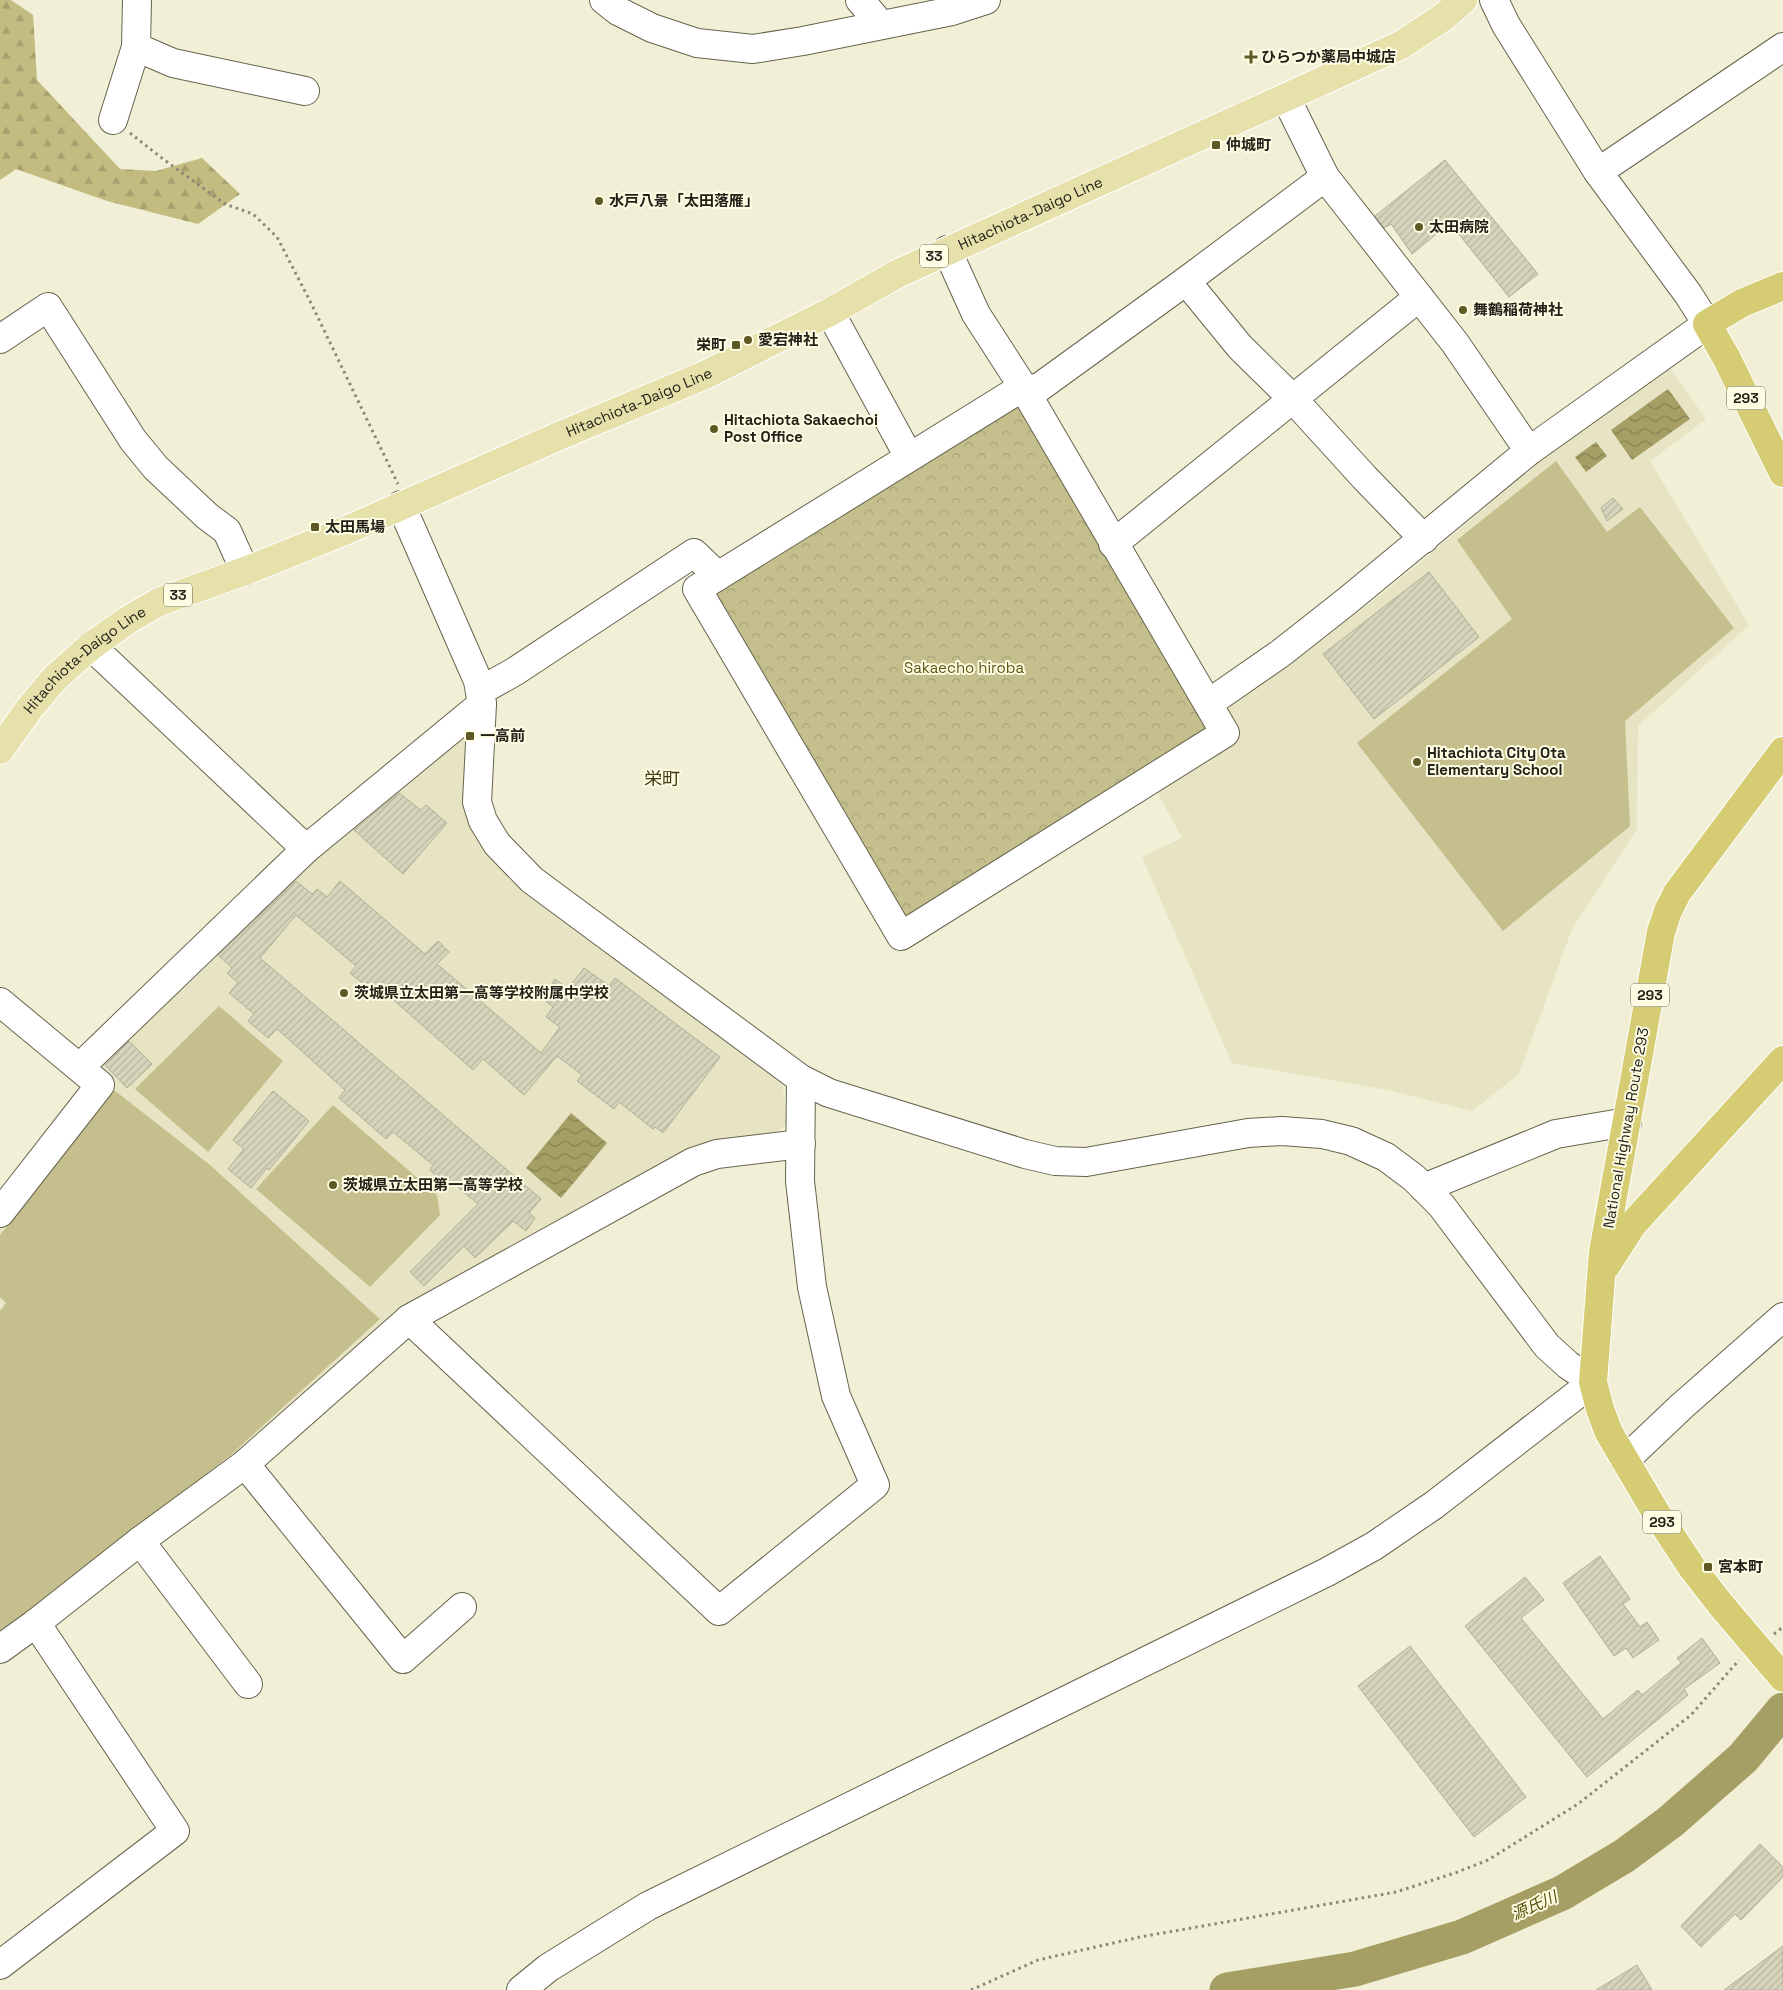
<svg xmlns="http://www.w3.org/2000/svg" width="1783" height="1990" viewBox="0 0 1783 1990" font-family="'Space Grotesk','Noto Sans JP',sans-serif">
<defs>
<pattern id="forest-firs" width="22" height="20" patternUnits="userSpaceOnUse" patternTransform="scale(1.25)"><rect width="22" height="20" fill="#c2bc81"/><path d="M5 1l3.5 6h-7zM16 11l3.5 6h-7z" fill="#a6a16f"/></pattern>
<pattern id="park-crowns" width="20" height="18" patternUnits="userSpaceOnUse" patternTransform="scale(1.25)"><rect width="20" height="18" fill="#c4bf8c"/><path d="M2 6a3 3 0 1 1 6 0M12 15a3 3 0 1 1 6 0" fill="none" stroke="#a8a478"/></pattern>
<pattern id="water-waves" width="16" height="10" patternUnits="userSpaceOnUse" patternTransform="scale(1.25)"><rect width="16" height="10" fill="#a59f65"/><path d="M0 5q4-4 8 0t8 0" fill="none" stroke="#868152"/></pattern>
<pattern id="building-hatch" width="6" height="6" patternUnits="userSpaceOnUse" patternTransform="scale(1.25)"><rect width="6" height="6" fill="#d6d4bb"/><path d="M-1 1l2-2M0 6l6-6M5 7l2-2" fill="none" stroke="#b7b6a0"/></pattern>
</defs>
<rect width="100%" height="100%" fill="#f1efd5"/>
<g fill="#e7e4c3">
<polygon points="1670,368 1706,419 1650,461 1749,625 1638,726 1637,829 1572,929 1519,1074 1472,1111 1388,1090 1232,1063 1142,857 1182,838 1155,788 1239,737 1223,712 1308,651 1391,587 1543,459"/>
<polygon points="465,734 469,742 465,809 782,1076 785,1108 790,1116 790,1120 778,1132 760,1135 458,1280 252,1441 0,1642 0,1307 2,1305 0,1303 0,1224 94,1071 324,842"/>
</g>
<polygon fill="url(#forest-firs)" points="0,0 11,0 33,15 37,80 120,169 156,171 202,158 240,194 198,224 107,201 16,169 0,180"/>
<polygon fill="url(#park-crowns)" points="1019,401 1219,731 908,925 708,598"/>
<g fill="#c4bf8c">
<polygon points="1556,461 1607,532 1640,507 1734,628 1625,721 1630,826 1503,931 1357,743 1512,619 1457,540"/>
<polygon points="219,1006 283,1061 208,1152 135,1089"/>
<polygon points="114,1090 210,1165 380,1319 233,1453 0,1636 0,1311 6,1303 0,1297 0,1235"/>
<polygon points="333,1105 437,1195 440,1215 370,1287 256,1189"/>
</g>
<g fill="url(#water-waves)">
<polygon points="1668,389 1690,419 1632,460 1611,430"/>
<polygon points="1596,442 1607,456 1586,472 1575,457"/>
<polygon points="571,1113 607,1143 561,1198 526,1168"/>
</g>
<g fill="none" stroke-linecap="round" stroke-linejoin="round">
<polyline stroke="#a59f65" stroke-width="35" points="1227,1990 1355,1969 1462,1937 1562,1893 1624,1856 1670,1822 1743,1758 1783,1710"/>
</g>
<g fill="url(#building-hatch)" stroke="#b1af97">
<polygon points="1445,160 1538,274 1509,297 1450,223 1412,254 1391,224 1384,228 1375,216"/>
<polygon points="1613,498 1623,509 1607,521 1601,508"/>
<polygon points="1429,572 1479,637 1374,719 1323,654"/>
<polygon points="399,793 421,810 426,805 447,823 403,874 354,830"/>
<polygon points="296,881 312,894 317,889 327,897 340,881 425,954 438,941 449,952 437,964 541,1053 560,1027 546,1017 553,1007 542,998 555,979 568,989 584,968 609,986 615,978 720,1057 663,1133 655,1127 653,1129 619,1102 614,1109 577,1081 582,1075 557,1056 524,1095 483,1059 473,1070 389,996 387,998 375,987 372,991 350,973 356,966 296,915 260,958 541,1199 529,1213 535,1218 526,1231 513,1221 475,1258 464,1246 424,1286 410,1272 478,1204 447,1178 443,1182 430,1170 433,1165 393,1132 386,1139 339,1098 345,1090 277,1029 268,1038 248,1021 254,1014 229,993 238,983 227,973 232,968 218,955"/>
<polygon points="129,1041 152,1064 127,1088 105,1065"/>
<polygon points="273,1091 309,1121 269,1170 267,1168 251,1188 228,1169 244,1149 233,1140"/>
<polygon points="1600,1556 1630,1599 1623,1604 1640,1627 1647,1622 1659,1640 1633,1658 1626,1648 1614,1656 1563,1583"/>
<polygon points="1525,1577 1544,1600 1521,1618 1603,1719 1638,1690 1642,1695 1681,1663 1677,1658 1702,1638 1720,1663 1684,1689 1688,1695 1587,1777 1465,1626"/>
<polygon points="1410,1646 1526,1797 1474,1837 1358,1686"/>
<polygon points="1760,1844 1783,1867 1783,1877 1741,1920 1735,1914 1701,1947 1681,1926"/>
<polygon points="1783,1946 1783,1990 1724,1990"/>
<polygon points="1637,1965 1652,1990 1596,1990"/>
</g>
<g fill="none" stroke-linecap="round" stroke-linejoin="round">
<g stroke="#66644e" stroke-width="30">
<g id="minor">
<polyline points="137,0 136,47 173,63 305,91"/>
<polyline points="604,0 618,11 652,28 697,43 753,49 803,41 952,11 986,0"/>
<polyline points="860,0 881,25"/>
<polyline points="1286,98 1325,177 1455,343 1529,451"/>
<polyline points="113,120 136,47"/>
<polyline points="1598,172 1783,47"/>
<polyline points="947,250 976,314 1023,387 1225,733 901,936 697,589 1023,387 1037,389 1186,281 1325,177"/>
<polyline points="1186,281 1240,347 1293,399 1364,477 1424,539"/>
<polyline points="830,312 909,457"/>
<polyline points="0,339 48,307 133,440 156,468 207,516 227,531 245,571"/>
<polyline points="401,505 478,681 482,704 477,802 483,821 497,844 532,880 801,1079 829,1093 1025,1154 1055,1161 1086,1162 1248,1133 1282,1131 1322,1134 1351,1141 1386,1157 1414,1178 1441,1205 1547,1346 1568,1365 1593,1382 1434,1505 1374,1546 1327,1572 648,1906 548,1968 521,1990"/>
<polyline points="1113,544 1419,297"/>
<polyline points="91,646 306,849"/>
<polyline points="480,691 514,672 694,553 718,576"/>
<polyline points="1209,703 1281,653 1347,601 1529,451 1707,324 1688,294 1598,172 1506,25 1494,0"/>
<polyline points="0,1002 100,1085 0,1213"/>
<polyline points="80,1067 306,849 482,704"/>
<polyline points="1424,1188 1556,1134 1627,1122"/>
<polyline points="409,1319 719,1611 875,1485 836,1396 812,1287 800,1181 801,1079"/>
<polyline points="1625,1460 1682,1406 1783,1317"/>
<polyline points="245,1464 403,1659 462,1607"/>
<polyline points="140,1541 248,1684"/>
<polyline points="0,1649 36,1623 140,1541 245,1464 409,1319 693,1162 717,1154 801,1144"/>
<polyline points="0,1965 175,1831 36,1623"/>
</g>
</g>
<g stroke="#fff" stroke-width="30">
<g id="major">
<path id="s1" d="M 0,750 L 29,709 L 55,678 L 91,646 L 128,620 L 159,602 L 245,571 L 347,530 L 559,436 L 705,375 L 830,312 L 897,274 L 1401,45 L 1442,18 L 1463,0"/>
</g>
</g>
<g stroke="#fff" stroke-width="30">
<g id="highway">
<polyline points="1783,286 1742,303 1707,324 1726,357 1783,473"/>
<polyline points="1783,751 1677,893 1668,911 1661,932 1603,1252 1593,1382 1600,1409 1609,1433 1658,1516 1693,1569 1721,1605 1783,1678"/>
<polyline points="1606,1266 1633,1224 1783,1060"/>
</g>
</g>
<g stroke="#898776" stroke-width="3" stroke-dasharray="2.5 4" stroke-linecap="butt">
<polyline points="130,133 163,159 225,204 253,214 277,237 311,303 398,484"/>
<polyline points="1774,1634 1783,1627"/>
<polyline points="971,1990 1038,1960 1140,1937 1396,1892 1455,1873 1488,1860 1578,1804 1691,1715 1739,1660"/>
</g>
<use href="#minor" stroke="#fff" stroke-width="28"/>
<use href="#major" stroke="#e6e0ab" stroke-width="28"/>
<use href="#highway" stroke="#d5cc73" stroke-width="28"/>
</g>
<g fill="#5e5824" stroke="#fefce3" stroke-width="2">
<path d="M1248.5 49.5h5v5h5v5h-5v5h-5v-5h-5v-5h5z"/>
<rect x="1211" y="140" width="10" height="10" rx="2.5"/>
<circle cx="599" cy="201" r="5"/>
<circle cx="1419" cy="227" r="5"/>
<circle cx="1463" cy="310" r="5"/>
<circle cx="748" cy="340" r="5"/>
<rect x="731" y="340" width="10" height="10" rx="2.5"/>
<circle cx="714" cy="429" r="5"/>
<rect x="310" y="522" width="10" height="10" rx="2.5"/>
<rect x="465" y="731" width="10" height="10" rx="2.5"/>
<circle cx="1417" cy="762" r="5"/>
<circle cx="344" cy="993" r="5"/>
<circle cx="333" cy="1185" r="5"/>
<rect x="1703" y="1562" width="10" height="10" rx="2.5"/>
</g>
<g text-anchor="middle" stroke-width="4" stroke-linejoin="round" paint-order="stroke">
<g fill="#fefce3" stroke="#656356" stroke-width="1">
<rect x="920" y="244.5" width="28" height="23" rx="4"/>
<rect x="1727" y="386.5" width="38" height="23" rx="4"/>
<rect x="164" y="583.5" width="28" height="23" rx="4"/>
<rect x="1631" y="983.5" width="38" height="23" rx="4"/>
<rect x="1643" y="1510.5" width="38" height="23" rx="4"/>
</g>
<g font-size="14" font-weight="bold" fill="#232219">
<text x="934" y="261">33</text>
<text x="1746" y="403">293</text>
<text x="178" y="600">33</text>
<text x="1650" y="1000">293</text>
<text x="1662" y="1527">293</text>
</g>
<g font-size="15" font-weight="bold" fill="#232219" stroke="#fefce3" text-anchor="start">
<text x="1261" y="62">ひらつか薬局中城店</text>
<text x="1226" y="150">仲城町</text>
<text x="609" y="206">水戸八景「太田落雁」</text>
<text x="1429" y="232">太田病院</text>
<text x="1473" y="315">舞鶴稲荷神社</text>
<text x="758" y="345">愛宕神社</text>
<text x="726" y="350" text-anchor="end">栄町</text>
<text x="724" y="425">Hitachiota Sakaechoi<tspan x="724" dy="17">Post Office</tspan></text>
<text x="325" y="532">太田馬場</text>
<text x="480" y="741">一高前</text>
<text x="1427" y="758">Hitachiota City Ota<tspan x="1427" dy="17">Elementary School</tspan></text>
<text x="354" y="998">茨城県立太田第一高等学校附属中学校</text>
<text x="343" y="1190">茨城県立太田第一高等学校</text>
<text x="1718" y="1572">宮本町</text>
</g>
<g font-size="15" fill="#232219" stroke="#fefce3">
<text dy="5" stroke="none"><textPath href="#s1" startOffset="1175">Hitachiota-Daigo Line</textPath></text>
<text dy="5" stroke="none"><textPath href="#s1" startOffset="740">Hitachiota-Daigo Line</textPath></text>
<text dy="5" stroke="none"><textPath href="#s1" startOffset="125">Hitachiota-Daigo Line</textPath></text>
<text transform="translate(1626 1128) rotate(-80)" y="5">National Highway Route 293</text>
</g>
<g font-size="15" fill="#5f5812" stroke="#fefce3">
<text x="964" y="673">Sakaecho hiroba</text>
</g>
<g font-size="16" font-style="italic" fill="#564f03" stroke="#fefce3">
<text transform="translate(1534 1905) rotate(-24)" y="6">源氏川</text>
</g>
<g font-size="18" fill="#3f3a10" stroke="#fefce3">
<text x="662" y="785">栄町</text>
</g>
</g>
</svg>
